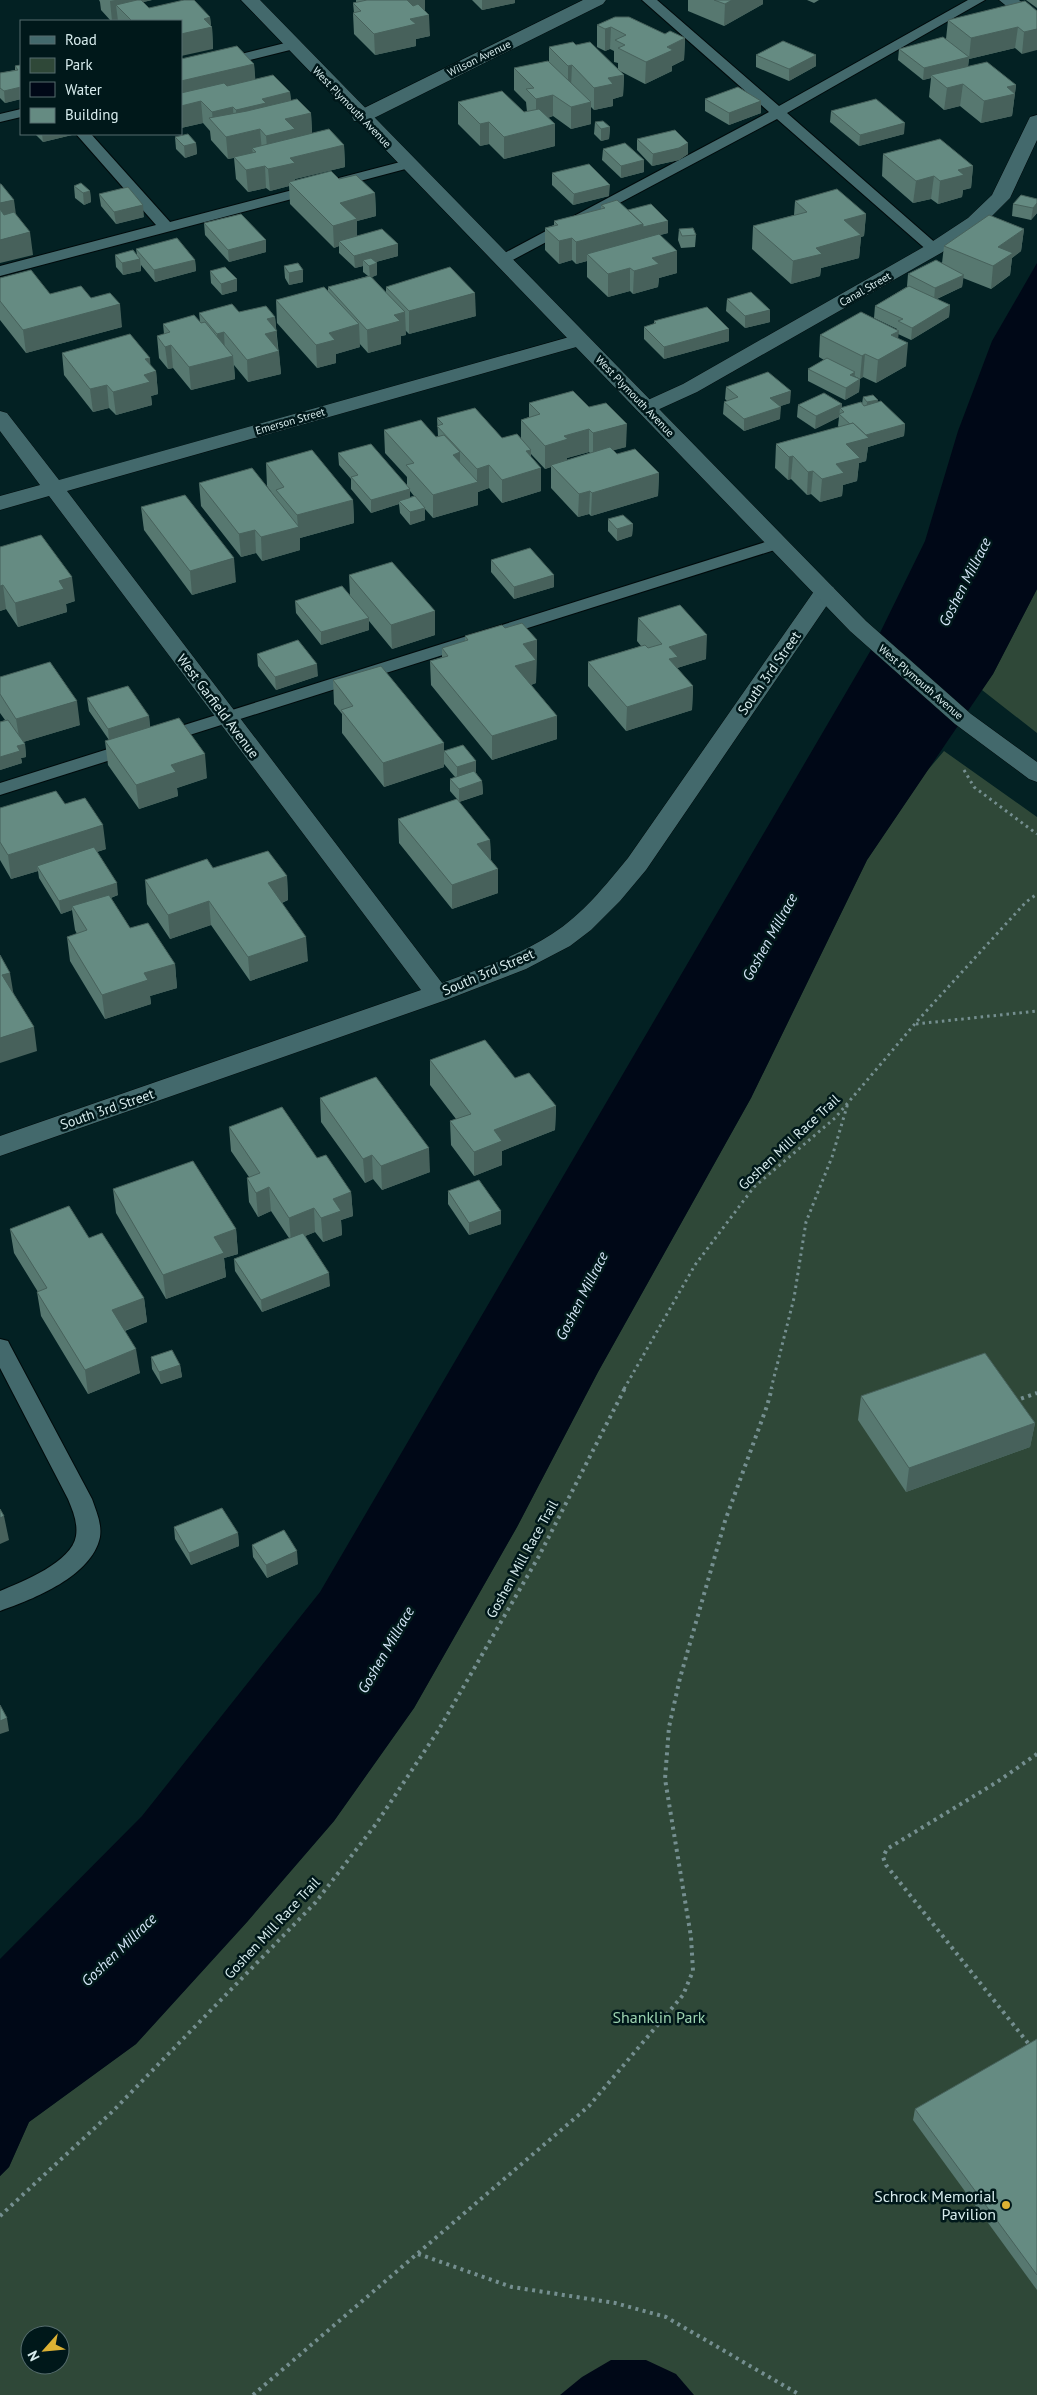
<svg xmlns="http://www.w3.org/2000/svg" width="1037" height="2395" viewBox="0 0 1037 2395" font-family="'PT Sans',sans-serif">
<rect width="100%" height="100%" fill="#032123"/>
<g fill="#2f4838" fill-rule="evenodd">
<polygon points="1037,589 1037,733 982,690 993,674"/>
<path d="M 944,751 L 1037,817 L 1037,2395 L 0,2395 L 0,2176 L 9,2167 L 29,2122 L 136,2044 L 247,1922 L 334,1821 L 414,1708 L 517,1527 L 598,1372 L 751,1098 L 867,860 L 927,771 ZM 30,2335 L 60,2335 L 60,2365 L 30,2365 Z"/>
</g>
<g fill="#000817">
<polygon points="1037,263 1037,589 993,674 867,860 751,1098 598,1372 517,1527 414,1708 334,1821 247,1922 136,2044 29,2122 9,2167 0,2176 0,1959 142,1816 320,1592 875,643 925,541 958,431 992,341"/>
<polygon points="611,2360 646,2360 676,2374 694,2395 560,2395 582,2377"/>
</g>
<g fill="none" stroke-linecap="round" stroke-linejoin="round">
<g stroke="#000a0b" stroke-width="2">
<g id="service">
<polygon points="642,0 657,0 779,106 968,0 985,0 787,113 939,246 942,249 939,252 929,252 777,119 507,263 497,263 494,260 497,257 769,112"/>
<polygon points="293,41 298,42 300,45 298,48 181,77 181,69"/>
<polygon points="21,109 21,117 0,122 0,114"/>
<polygon points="76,134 91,134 170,222 408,160 415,164 413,167 0,276 0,266 156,225"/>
<polygon points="778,538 784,539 787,543 784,547 0,795 0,783"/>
<path d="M 0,1339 L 8,1341 L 11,1347 L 92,1499 C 96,1511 102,1523 100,1537 C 92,1576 34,1599 0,1611 L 0,1591 C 22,1582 72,1562 76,1536 C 78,1523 73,1511 68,1499 L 0,1368 Z"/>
</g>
</g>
<g stroke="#000a0b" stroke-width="1">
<g id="minor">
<polygon points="583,0 606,0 603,4 368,121 354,121 352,117 354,113"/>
<polygon points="999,0 1019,0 1037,14 1037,27 1031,26"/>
<polygon points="1037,115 1037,140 1010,198 982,226 941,253 697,392 653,412 646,414 639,412 636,408 639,404 683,384 927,245 968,218 992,195 1028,121 1030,117"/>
<path d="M 580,334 L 587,336 L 590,340 L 587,344 L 67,491 L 442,983 C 479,969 518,956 552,934 C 582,915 605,886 628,858 L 817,587 L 825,585 L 833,587 L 836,592 L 646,870 L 620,901 L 591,930 L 570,946 L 526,969 L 446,1000 L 0,1156 L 0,1136 L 421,990 L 49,496 L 0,510 L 0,496 L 40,485 L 0,431 L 0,411 L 7,413 L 59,480 Z"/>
</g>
</g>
<g stroke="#000a0b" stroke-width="1">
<polygon id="secondary" points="241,0 260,0 866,621 971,714 1037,762 1037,782 1029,779 955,724 850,631"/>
</g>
<g stroke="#758f90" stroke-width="3" stroke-dasharray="2.5 4" stroke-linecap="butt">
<polyline points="964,770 974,787 1037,834"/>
<polyline points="916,1024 1037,1011"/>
<polyline points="624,1389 695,1265 754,1187 835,1118 919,1019 1026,902 1037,894"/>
<polyline points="771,1389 794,1298 806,1222 832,1157 848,1103"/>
</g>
<g stroke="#758f90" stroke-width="4" stroke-dasharray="3 4.5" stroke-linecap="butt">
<polyline points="1014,1401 1037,1393"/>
<polyline points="1028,2043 886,1865 883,1857 887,1849 997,1782 1037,1754"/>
<polyline points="0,2216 113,2111 315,1903 376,1824 438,1731 539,1556 625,1388"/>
<polyline points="418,2254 512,2287 615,2303 666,2317 800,2395"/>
<polyline points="253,2395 589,2106 683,1995 693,1971 691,1937 665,1779 669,1727 680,1678 725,1521 767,1406 772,1388"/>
</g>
<use href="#service" fill="#43696c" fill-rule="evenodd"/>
<use href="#minor" fill="#43696c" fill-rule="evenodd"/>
<use href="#secondary" fill="#43696c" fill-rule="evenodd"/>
</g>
<g fill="#577870" fill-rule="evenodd">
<polygon points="99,0 152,0 143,2 149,8 210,17 211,26 212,27 213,49 181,21 111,21 101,10 100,2"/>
<polygon points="356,0 425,0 425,11 430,36 416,39 416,46 375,55 354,34 353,13 354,13 353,3 356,2"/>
<polygon points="472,0 515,0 515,3 482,10"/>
<polygon points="688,0 763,0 763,4 724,26 688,11"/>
<polygon points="807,0 819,0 814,3"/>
<polygon points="1026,0 1037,0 1037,8"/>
<polygon points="1037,11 1022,54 1015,48 969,59 968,66 1016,85 1012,116 981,123 960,106 944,110 929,97 931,78 923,80 898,60 899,49 946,39 948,20"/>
<polygon points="597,25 665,34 685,38 684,60 672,66 672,71 645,84 620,71 624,75 623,96 613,99 613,106 594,110 591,107 591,124 571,129 553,116 548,118 555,146 504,159 489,144 480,146 458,124 458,102 524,112 527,112 526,102 514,90 514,68 549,62 549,47 576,45 618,69 618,63 614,62 614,51 610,49 605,51 597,47"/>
<polygon points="756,55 816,55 816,66 789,81 756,67"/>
<polygon points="181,59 254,64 255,80 290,92 291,101 311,113 312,133 344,145 345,167 295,179 295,180 339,179 375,193 376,216 357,221 357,236 398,256 376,262 377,275 372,277 386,293 386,287 476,316 409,334 405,330 406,335 401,336 401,344 368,353 359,343 360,347 336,354 336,363 317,368 277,323 276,300 328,292 328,287 368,276 363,272 363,266 355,268 339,253 339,246 334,248 290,204 289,186 270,191 266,188 248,192 236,179 234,158 228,159 211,140 210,131 203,123 181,128"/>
<polygon points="21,65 21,99 5,103 0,98 0,73 15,70 15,66"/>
<polygon points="705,99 761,113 729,125 705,111"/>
<polygon points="831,111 904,134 859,146 830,122"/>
<polygon points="595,122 610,127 609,139 601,141 594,134"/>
<polygon points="35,134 72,134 72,135 43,142"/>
<polygon points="175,137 196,143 197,154 185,158 176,149"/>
<polygon points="637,139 688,154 679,160 652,166 637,150"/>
<polygon points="603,149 644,160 644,172 621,178 602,160"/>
<polygon points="883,154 973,166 971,188 963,190 962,197 938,204 931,199 913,203 882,176"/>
<polygon points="552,173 609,196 573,205 552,185"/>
<polygon points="74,186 90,191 91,202 84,205 75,198"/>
<polygon points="99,194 144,217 116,224 101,206"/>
<polygon points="1037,199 1037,213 1031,220 1012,216 1013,204"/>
<polygon points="795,201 866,214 864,236 861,237 859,258 821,268 820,276 791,284 752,249 753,226 794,215"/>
<polygon points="601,205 628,210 668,221 668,233 660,235 677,273 659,278 658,287 633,294 630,291 608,297 587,277 587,261 576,264 572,260 559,264 545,250 545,228 554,225 554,221 601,209"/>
<polygon points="204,223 266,252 229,262 205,235"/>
<polygon points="679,229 696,235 695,247 681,248 678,240"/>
<polygon points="1024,229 1021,251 1012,258 1010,275 991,289 963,278 962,287 937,299 950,305 949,317 911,340 898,334 898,339 906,366 876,383 863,377 860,379 854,376 854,377 860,379 859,392 845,400 808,381 808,369 824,360 819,357 820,335 897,330 897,329 874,318 875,306 908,286 907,286 908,274 942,263 944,246"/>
<polygon points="136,249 195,260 196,271 155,282 141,265 141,271 123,275 116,267 115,255 137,255"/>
<polygon points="284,266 303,282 289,285 285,278"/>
<polygon points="210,271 237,291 222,295 211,283"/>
<polygon points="0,278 50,294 91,298 122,327 26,353 0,320"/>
<polygon points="727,299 770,322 745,328 726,311"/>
<polygon points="239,312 275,317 281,374 248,382 234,365 235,379 191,390 173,368 168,369 159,358 157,336 164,334 163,324 200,322 199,313"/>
<polygon points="654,321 729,341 664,359 644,339 644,327 654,324"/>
<polygon points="62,353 150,358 150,365 156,371 158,394 151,396 152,405 116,415 109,408 93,412 64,375"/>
<polygon points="726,387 790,403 780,406 780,419 744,431 723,414 724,402 727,401 725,399"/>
<path d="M 573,391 L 626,447 L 613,450 L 617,454 L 659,473 L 658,496 L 591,516 L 589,514 L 578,517 L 551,488 L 551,467 L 545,469 L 531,454 L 531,457 L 541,491 L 502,503 L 489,488 L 478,492 L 478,505 L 433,518 L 425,509 L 425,520 L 410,525 L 400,513 L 399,504 L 371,513 L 351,489 L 351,479 L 339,465 L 338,453 L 407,485 L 407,477 L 385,453 L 384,430 L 436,437 L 438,436 L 437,418 L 502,438 L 521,439 L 521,420 L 529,417 L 529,403 ZM 589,452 L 590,453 L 567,460 L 567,458 ZM 410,491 L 414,496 L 410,497 Z"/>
<polygon points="863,397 878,400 877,402 905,424 904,436 868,447 866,461 859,463 857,481 843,485 842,496 820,502 811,494 807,495 791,479 788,480 775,468 776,444 839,427 838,426 839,417 815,429 797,417 798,405 842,404 842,408 862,404"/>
<polygon points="266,463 353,500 354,523 300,538 300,550 262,561 256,553 241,557 201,506 199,483 277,500 267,486"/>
<polygon points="141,507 236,582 192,595 144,530"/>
<polygon points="608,519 633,524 632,536 617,541 608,531"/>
<polygon points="0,547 75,601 66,604 67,612 18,627 6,609 0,611"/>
<polygon points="491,560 554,587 514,599 491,572"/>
<polygon points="349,575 435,611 435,635 392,649 369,621 369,630 321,645 296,613 295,601 350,596"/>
<polygon points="638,618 706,659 677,668 693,686 692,710 626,731 588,686 588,662 641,646 637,641"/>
<polygon points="505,628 537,640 536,683 531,685 557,716 557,739 492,760 431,685 430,661 442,657 442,648 465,641 465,636"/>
<polygon points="257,654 318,676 276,690 258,666"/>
<polygon points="0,677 80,725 23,742 25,744 26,757 21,758 22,763 0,770 0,722 5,720 0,713"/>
<polygon points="333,680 444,743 444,767 384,787 342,733 342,714 334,704"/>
<polygon points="87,698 149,716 150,727 207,778 177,788 178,796 139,809 108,765 105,741 109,740 89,711"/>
<polygon points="444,751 476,761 476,773 482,781 483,794 459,802 490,840 491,860 498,869 498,893 452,909 399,843 398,819 457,799 450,791 450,779 455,777 444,764"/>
<polygon points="65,804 106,849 97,852 118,895 111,898 130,928 175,964 177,988 150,996 151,1004 105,1019 70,961 67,937 77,934 75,930 72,910 61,914 39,878 38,871 11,879 0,860 0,808"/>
<polygon points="213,868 287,876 288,900 282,903 308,961 250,981 211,925 170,939 147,904 145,880"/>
<polygon points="430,1060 515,1078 556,1106 555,1130 502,1151 502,1165 474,1176 451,1145 450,1121 456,1119 430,1085"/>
<polygon points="320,1098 430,1172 382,1190 373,1179 365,1183 321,1122"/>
<polygon points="229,1127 317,1158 351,1192 353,1216 341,1220 342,1235 323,1242 315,1232 305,1236 330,1286 262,1312 235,1271 234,1259 289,1238 271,1211 258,1217 249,1202 247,1178 249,1177 231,1151"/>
<polygon points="113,1189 236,1229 238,1254 224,1258 226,1277 166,1299 116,1213"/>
<polygon points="448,1191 501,1224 469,1235 448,1204"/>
<polygon points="10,1229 89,1238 144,1298 147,1322 125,1331 140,1373 88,1394 41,1316 37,1292 38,1292 14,1253"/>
<polygon points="151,1357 180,1365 182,1377 161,1384 152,1369"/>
<polygon points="861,1396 1035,1423 1030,1447 906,1492 858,1420"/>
<polygon points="174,1527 238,1533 239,1546 191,1565 175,1539"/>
<polygon points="252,1545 298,1564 267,1578 253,1557"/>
<polygon points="1037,2039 1037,2290 913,2120 915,2109"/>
</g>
<g fill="#47615b">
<polygon points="115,0 152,0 140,3 116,5 118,21 112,21 110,1"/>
<polygon points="402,0 425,0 425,12"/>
<polygon points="482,0 515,0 515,3 482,10"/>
<polygon points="732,0 763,0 763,4 724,26 725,4"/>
<polygon points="429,15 430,36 416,39 416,46 375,55 374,34 410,19"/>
<polygon points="210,17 211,27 212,27 213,49 181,56 181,34 204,19"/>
<polygon points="611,27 610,49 605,51 605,29"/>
<polygon points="1018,27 1015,48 969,59 971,38"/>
<polygon points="1037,29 1037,50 1022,54 1024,32"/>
<polygon points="685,38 684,60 672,66 672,71 645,84 646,62 667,47"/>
<polygon points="816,55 816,66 789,81 789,69"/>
<polygon points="969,57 968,68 931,75 931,78 923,80 924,68"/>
<polygon points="254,64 256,86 181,104 181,81"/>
<polygon points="572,65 571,87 568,88 568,66"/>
<polygon points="624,75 623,96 613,99 613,106 594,110 594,88 608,78"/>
<polygon points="963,84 960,106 944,110 947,88"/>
<polygon points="1016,85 1012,116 981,123 984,101 1007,87"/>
<polygon points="21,87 21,99 5,103 4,91"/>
<polygon points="290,92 292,114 237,132 236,110 262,99"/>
<polygon points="553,95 553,116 536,121 536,99"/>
<polygon points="201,101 203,123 181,128 181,106"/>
<polygon points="761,101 761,113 729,125 729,113"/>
<polygon points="591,102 591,124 571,129 571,107"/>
<polygon points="233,107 234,129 213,122 212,112"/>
<polygon points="311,113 312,135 268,158 266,136 285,119"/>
<polygon points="489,122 489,144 480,146 480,124"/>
<polygon points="905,123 904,134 859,146 860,135"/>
<polygon points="555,124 555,146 504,159 504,137"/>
<polygon points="610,127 609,139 601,141 601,129"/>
<polygon points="260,129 262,151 256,152 252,148 253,153 228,159 226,137"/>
<polygon points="42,134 72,134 72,135 43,142"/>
<polygon points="196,143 197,154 185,158 184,146"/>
<polygon points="688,143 688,154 679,160 652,166 653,154"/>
<polygon points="344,145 345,167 295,179 296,185 289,182 289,186 270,191 268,169 290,158"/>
<polygon points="644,160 644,172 621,178 621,166"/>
<polygon points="265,166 266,188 248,192 246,170"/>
<polygon points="973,166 971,188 963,190 962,197 938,204 940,181 958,170"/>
<polygon points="934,176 931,199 913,203 916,181"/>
<polygon points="610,185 609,196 573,205 574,194"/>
<polygon points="90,191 91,202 84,205 83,193"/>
<polygon points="375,193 376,216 357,221 357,241 339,241 339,246 334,248 333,226 340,203"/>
<polygon points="14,200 17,222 0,226 0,203"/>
<polygon points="1037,203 1037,213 1031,220 1033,208"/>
<polygon points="143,205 144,217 116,224 114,212"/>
<polygon points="866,214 864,236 861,237 859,258 821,268 820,276 791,284 793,261 816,248 844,220"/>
<polygon points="668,221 668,233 587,254 587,261 576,264 576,242 643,224"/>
<polygon points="1024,229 1021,251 1012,258 1010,275 991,289 993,266 998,247"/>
<polygon points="30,232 33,255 0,263 0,240"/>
<polygon points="572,238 572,260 559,264 559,241"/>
<polygon points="266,240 266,252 229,262 228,250"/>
<polygon points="398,244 398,256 368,264 363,260 363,266 355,268 354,256"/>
<polygon points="677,251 677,273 659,278 658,287 633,294 634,271 652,258"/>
<polygon points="140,259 141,271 123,275 122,263"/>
<polygon points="195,260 196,271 155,282 154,270"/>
<polygon points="377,263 377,275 370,278 369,266"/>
<polygon points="630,268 630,291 608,297 608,274"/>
<polygon points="303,270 303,282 289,285 289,273"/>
<polygon points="964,275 962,287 934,300 935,288"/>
<polygon points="237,279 237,291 222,295 221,284"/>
<polygon points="475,293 476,316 409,334 409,311"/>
<polygon points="120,304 122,327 26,353 23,330"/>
<polygon points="950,305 949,317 911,340 912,328"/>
<polygon points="770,310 770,322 745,328 745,316"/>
<polygon points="405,312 406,335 401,336 401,344 368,353 367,330 394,315"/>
<polygon points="275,317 278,351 279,351 281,374 248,382 247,360 265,334 267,319"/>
<polygon points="359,324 360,347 336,354 336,363 317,368 316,345 329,333"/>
<polygon points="729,329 729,341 664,359 664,347"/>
<polygon points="899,331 897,349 908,343 906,366 876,383 878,360 891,335"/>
<polygon points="224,332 225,355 218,357 217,334"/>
<polygon points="171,345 173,368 168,369 165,347"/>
<polygon points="865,354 863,377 860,379 862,356"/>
<polygon points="233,356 235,379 191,390 189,367"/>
<polygon points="150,358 151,373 156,371 158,394 151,396 152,405 116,415 113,392 144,375 145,359"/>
<polygon points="855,372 854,383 860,379 859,392 845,400 846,388 850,375"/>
<polygon points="107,385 109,408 93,412 90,389"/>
<polygon points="791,391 790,403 769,410 770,398"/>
<polygon points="878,400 876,412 866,414 867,402"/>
<polygon points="842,404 842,410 840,408 839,417 815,429 816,416"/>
<polygon points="781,407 780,419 744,431 744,419"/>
<polygon points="627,424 626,447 593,456 593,433"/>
<polygon points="905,424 904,436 868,447 866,461 859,463 857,481 843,485 842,496 820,502 822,479 836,464 846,444 863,436"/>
<polygon points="589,429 589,452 567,458 567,462 551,465 551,467 545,469 545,446 564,436"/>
<polygon points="531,450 531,471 541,468 541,491 502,503 502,480 526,451"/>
<polygon points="460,452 460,475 453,455"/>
<polygon points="793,456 791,479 788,480 789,457"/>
<polygon points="489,465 489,488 478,492 478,505 433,518 433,495 477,482 477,469"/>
<polygon points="813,471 811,494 807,495 808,472"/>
<polygon points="659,473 658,496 591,516 592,493"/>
<polygon points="410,489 410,501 399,501 399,504 371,513 371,500"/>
<polygon points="590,491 589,514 578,517 579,494"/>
<polygon points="353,500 354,523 300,538 300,550 262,561 261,537 298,527 297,515"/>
<polygon points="425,508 425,520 410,525 410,512"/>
<polygon points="633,524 632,536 617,541 617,529"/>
<polygon points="255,530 256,553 241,557 239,534"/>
<polygon points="234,558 236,582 192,595 190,571"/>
<polygon points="554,575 554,587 514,599 514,587"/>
<polygon points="72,577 75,601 66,604 67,612 18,627 15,603 59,581"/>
<polygon points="3,585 6,609 0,611 0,586"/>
<polygon points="435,611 435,635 392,649 391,625"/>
<polygon points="369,618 369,630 321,645 321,632"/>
<polygon points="707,635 706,659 677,668 677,680 668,683 669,647"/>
<polygon points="537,640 536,683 515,690 515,666 523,644"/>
<polygon points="317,664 318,676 276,690 275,677"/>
<polygon points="693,686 692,710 626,731 627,707"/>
<polygon points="77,701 80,725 20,743 16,719"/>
<polygon points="149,716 150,729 109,741 108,729"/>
<polygon points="557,716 557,739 492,760 492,736"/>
<polygon points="444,743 444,767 384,787 383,763"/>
<polygon points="25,744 26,757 21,758 22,763 0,770 0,757 17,746"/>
<polygon points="205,754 207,778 177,788 178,796 139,809 136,785 171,765"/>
<polygon points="476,761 476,773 457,780 457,767"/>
<polygon points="482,781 483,794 459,802 459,789"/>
<polygon points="103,825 106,849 40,870 37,866 38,871 11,879 8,855"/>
<polygon points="490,840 491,864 477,844"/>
<polygon points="498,869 498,893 452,909 452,885"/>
<polygon points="287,876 288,900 269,907 268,883"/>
<polygon points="117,883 118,895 74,910 72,906 72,910 61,914 59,901"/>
<polygon points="209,901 211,925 170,939 168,915"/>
<polygon points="306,937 308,961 250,981 248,957"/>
<polygon points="175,964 177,988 150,996 151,1004 105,1019 102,995 144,973"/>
<polygon points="10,973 14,997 2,975"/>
<polygon points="34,1027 37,1051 0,1063 0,1038"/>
<polygon points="556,1106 555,1130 502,1151 502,1165 474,1176 474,1152 494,1130"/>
<polygon points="429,1148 430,1172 382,1190 381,1166"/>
<polygon points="372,1155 373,1179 365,1183 363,1159"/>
<polygon points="269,1187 271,1211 258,1217 256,1193"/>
<polygon points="351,1192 353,1216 341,1220 342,1235 323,1242 321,1218 333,1199"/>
<polygon points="314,1208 315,1232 291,1242 289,1218"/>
<polygon points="501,1211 501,1224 469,1235 469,1223"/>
<polygon points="236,1229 238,1254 224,1258 226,1277 166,1299 163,1275 214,1237"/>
<polygon points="329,1273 330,1286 262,1312 261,1300"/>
<polygon points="144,1298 147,1322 115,1334 112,1310"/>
<polygon points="136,1349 140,1373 88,1394 85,1370"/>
<polygon points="180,1365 182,1377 161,1384 159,1372"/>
<polygon points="1035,1423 1030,1447 906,1492 909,1468"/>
<polygon points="4,1516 9,1540 0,1544 0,1518"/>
<polygon points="238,1533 239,1546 191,1565 189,1553"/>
<polygon points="297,1551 298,1564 267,1578 266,1565"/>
<polygon points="7,1718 9,1731 0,1734 0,1721"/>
</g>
<g fill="#658b82" stroke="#47615b">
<polygon points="137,0 141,0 149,8 184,0 194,0 210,17 204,19 212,27 181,34 181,21 132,21 116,5"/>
<polygon points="367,0 407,0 413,6 418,4 429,15 410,19 416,24 374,34 353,13 361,11 353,3"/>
<polygon points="714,0 732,0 725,4"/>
<polygon points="1025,1 1037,11 1037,29 1024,32 1018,27 971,38 948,20"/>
<polygon points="615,17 629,17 665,34 670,31 685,38 667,47 673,50 646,62 618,48 625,45 615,40 626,35 611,27 605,29 597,25"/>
<polygon points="943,37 969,57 924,68 899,49"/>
<polygon points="783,41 816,55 789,69 756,55"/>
<polygon points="573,42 576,45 590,42 624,75 608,78 613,84 594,88 572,65 568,66 549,47"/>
<polygon points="237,46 254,64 181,81 181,59"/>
<polygon points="548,61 591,102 571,107 553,95 536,99 526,89 534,88 514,68"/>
<polygon points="987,62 1016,85 1007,87 1015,94 984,101 963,84 947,88 931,75"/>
<polygon points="21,65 21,87 4,91 0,88 0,73 18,70 15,66"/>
<polygon points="273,75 290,92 262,99 266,103 236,110 233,107 212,112 201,101 181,106 181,93 224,83 227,86"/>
<polygon points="738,87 761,101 729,113 705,99"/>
<polygon points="502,91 524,112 539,109 555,124 504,137 489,122 480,124 458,102"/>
<polygon points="297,99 311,113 285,119 295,129 266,136 260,129 226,137 209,118 247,111"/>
<polygon points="876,99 905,123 860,135 831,111"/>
<polygon points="603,121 610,127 601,129 595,122"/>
<polygon points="329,129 344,145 290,158 295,163 268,169 265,166 246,170 234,157 256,152 252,148"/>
<polygon points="675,130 688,143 679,148 653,154 637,139"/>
<polygon points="188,134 196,143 184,146 175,137"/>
<polygon points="940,139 973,166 958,170 964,175 940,181 934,176 916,181 883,154"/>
<polygon points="625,143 644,160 621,166 603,149"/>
<polygon points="589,164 610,185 574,194 552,173"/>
<polygon points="331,171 339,179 356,175 375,193 340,203 357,219 333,226 289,182"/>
<polygon points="81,183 90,191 83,193 74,186"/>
<polygon points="0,184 1,184 14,200 0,203"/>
<polygon points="128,187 143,205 114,212 99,194"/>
<polygon points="837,189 866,214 844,220 861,235 816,248 822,254 793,261 753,226 807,212 795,201"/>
<polygon points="1021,195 1037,199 1037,203 1033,208 1013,204"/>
<polygon points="617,200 643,224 576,242 572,238 559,241 545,228 558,225 554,221 605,208 601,205"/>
<polygon points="651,204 668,221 643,227 643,224 628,210"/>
<polygon points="0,209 4,215 14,212 30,232 0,240"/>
<polygon points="241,214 266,240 228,250 204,223"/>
<polygon points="989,215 1024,229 998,247 1013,253 993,266 944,246"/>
<polygon points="693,228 696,235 682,236 679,229"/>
<polygon points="382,229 398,244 354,256 339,241"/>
<polygon points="659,234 677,251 652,258 659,264 634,271 630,268 608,274 587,254"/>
<polygon points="177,238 195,260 154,270 136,249"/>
<polygon points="133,250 140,259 122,263 115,255"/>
<polygon points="371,258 377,263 369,266 363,260"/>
<polygon points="936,260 964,275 935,288 908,274"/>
<polygon points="298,263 303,270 289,273 284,266"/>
<polygon points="225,267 237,279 221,284 210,271"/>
<polygon points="450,267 475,293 409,311 386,287"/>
<polygon points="31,270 50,294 81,286 91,298 110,293 120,304 23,330 0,301 0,278"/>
<polygon points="370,276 405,312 394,315 400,321 367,330 328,287"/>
<polygon points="909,286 950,305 912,328 898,321 903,319 875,306"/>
<polygon points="324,287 359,324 329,333 335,340 316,345 276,300"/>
<polygon points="751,292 770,310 745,316 727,299"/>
<polygon points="232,304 239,312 266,306 275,317 267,319 277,331 265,334 279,351 247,360 224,332 217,334 199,313"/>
<polygon points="707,307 729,329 664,347 644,327 656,323 654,321"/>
<polygon points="861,312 899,331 891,335 908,343 878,360 865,354 862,356 820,335"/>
<polygon points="194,315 201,323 205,322 233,356 189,367 171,345 165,347 157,336 170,332 163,324"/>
<polygon points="130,334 150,358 145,359 156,371 144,375 150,382 113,392 107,385 90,389 62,353"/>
<polygon points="827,358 855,372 850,375 860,379 846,388 808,369"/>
<polygon points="768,372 791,391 770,398 781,407 744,419 724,402 738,397 726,387"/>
<polygon points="573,391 589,407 606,403 627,424 593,433 589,429 564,436 568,439 545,446 521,420 540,414 529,403"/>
<polygon points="824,393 842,404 816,416 798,405"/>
<polygon points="873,395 878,400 867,402 863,397"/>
<polygon points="881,401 905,424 866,435 853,423 850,424 839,414 844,412 840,408 861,402 864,406"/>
<polygon points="475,408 502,438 517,434 531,450 526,451 541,468 502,480 489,465 477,469 437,426 443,424 437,418"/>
<polygon points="421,420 436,437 444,435 460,452 453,455 478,482 433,495 406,465 414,463 384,430"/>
<polygon points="853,423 869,438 846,444 860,458 836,464 844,473 822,479 813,471 808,472 793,456 789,457 776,444"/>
<polygon points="371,444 410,489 371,500 351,477 358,475 338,453"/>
<polygon points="610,447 617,454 635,449 659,473 592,493 590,491 579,494 551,465"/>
<polygon points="312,450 353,500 297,515 276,490 284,487 266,463"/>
<polygon points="252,468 299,527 261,537 255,530 239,534 199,483"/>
<polygon points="185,495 234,558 190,571 141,507"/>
<polygon points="415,496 425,508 410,512 399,501"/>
<polygon points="623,515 633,524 617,529 608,519"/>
<polygon points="41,535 72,577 59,581 64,589 15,603 3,585 0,586 0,547"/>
<polygon points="530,548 554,575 514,587 491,560"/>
<polygon points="392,562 435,611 391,625 349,575"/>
<polygon points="342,586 369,618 321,632 295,601"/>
<polygon points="680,605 707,635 669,647 678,657 669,659 693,686 627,707 588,662 645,645 648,648 662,644 638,618"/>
<polygon points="522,623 537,640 523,644 536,660 515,666 557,716 492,736 430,661 448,656 442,648 468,640 465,636 502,625 505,628"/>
<polygon points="298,640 317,664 275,677 257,654"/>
<polygon points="50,662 77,701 16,719 0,694 0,677"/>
<polygon points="381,666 444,743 383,763 341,710 353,706 333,680"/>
<polygon points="128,686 149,716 108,729 87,698"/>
<polygon points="179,718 205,754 171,765 176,772 136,785 105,741"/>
<polygon points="8,720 25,744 17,746 20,751 0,757 0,722"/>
<polygon points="463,745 476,761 457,767 444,751"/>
<polygon points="474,771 482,781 459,789 450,779"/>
<polygon points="56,791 65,804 85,798 103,825 8,855 0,842 0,808"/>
<polygon points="457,799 490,840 477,844 498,869 452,885 398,819"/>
<polygon points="94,847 117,883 59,901 37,866"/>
<polygon points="268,851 287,876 268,883 306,937 248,957 209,901 168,915 145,880 207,859 213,868"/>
<polygon points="109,895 130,928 148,923 175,964 144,973 148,980 102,995 67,937 87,930 72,906"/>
<polygon points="0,955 10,973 2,975 34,1027 0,1038"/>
<polygon points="485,1040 515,1078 529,1073 556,1106 494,1130 502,1141 474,1152 450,1121 471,1114 430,1060"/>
<polygon points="376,1077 429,1148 381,1166 372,1155 363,1159 320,1098"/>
<polygon points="282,1107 317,1158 326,1155 351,1192 333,1199 341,1211 321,1218 314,1208 289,1218 269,1187 256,1193 247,1178 260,1173 229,1127"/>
<polygon points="193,1161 236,1229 214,1237 224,1253 163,1275 113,1189"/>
<polygon points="479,1180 501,1211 469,1223 448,1191"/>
<polygon points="69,1206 89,1238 102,1233 144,1298 112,1310 136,1349 85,1370 37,1292 47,1288 10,1229"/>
<polygon points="303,1233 329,1273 261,1300 234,1259"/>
<polygon points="172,1350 180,1365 159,1372 151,1357"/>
<polygon points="985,1353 1035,1423 909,1468 861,1396"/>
<polygon points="222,1508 238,1533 189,1553 174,1527"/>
<polygon points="0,1509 4,1516 0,1518"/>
<polygon points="284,1530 297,1551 266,1565 252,1545"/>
<polygon points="0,1705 7,1718 0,1721"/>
<polygon points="1037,2039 1037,2275 915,2109"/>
</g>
<circle fill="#ddb233" stroke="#00181a" stroke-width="2" cx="1006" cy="2205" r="5"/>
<g text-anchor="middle" stroke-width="5" stroke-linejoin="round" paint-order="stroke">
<g font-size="11" fill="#d7eced" stroke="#00181a">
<text transform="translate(479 58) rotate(-26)" y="4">Wilson Avenue</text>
<text transform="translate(352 107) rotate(46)" y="4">West Plymouth Avenue</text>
<text transform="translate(865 289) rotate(-30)" y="4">Canal Street</text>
<text transform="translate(635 396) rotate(46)" y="4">West Plymouth Avenue</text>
<text transform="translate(290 421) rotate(-16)" y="4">Emerson Street</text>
<text transform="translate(921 682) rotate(41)" y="4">West Plymouth Avenue</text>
</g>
<g font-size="14" fill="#d7eced" stroke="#00181a">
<text transform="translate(769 673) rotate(-55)" y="5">South 3rd Street</text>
<text transform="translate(218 706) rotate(53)" y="5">West Garfield Avenue</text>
<text transform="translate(488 972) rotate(-23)" y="5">South 3rd Street</text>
<text transform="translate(107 1109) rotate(-19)" y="5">South 3rd Street</text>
<text transform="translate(789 1142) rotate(-43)" y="5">Goshen Mill Race Trail</text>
<text transform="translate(522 1559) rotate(-61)" y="5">Goshen Mill Race Trail</text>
<text transform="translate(272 1928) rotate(-47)" y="5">Goshen Mill Race Trail</text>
</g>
<g font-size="15" font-style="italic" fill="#d4e6f7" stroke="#00181a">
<text transform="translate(965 582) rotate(-63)" y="5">Goshen Millrace</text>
<text transform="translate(770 937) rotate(-61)" y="5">Goshen Millrace</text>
<text transform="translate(582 1296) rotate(-63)" y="5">Goshen Millrace</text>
<text transform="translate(386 1650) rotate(-60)" y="5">Goshen Millrace</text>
<text transform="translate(119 1950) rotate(-44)" y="5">Goshen Millrace</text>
</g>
<g font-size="16" fill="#9bd2af" stroke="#00181a">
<text x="659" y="2023">Shanklin Park</text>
</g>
<g font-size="16" fill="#d7eced" stroke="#00181a" text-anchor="end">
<text x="996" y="2202">Schrock Memorial<tspan x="996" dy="18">Pavilion</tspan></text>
</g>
</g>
<rect x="20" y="20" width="162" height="115" fill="#00181a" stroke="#566d6e"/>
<rect x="30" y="36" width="25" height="8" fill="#43696c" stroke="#566d6e"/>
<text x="65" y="45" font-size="15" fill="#d7eced">Road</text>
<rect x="30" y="58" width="25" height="15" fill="#2f4838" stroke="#566d6e"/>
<text x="65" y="70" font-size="15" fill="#d7eced">Park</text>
<rect x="30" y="82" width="25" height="15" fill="#000817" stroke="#566d6e"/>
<text x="65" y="95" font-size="15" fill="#d7eced">Water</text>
<rect x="30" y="108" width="25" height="15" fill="#658b82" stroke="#566d6e"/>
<text x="65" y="120" font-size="15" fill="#d7eced">Building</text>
<g transform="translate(45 2350) rotate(243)"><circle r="24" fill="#00181a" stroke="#566d6e"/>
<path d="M0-4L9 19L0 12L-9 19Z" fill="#ddb233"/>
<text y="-8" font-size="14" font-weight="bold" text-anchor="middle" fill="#d7eced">N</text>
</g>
</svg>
